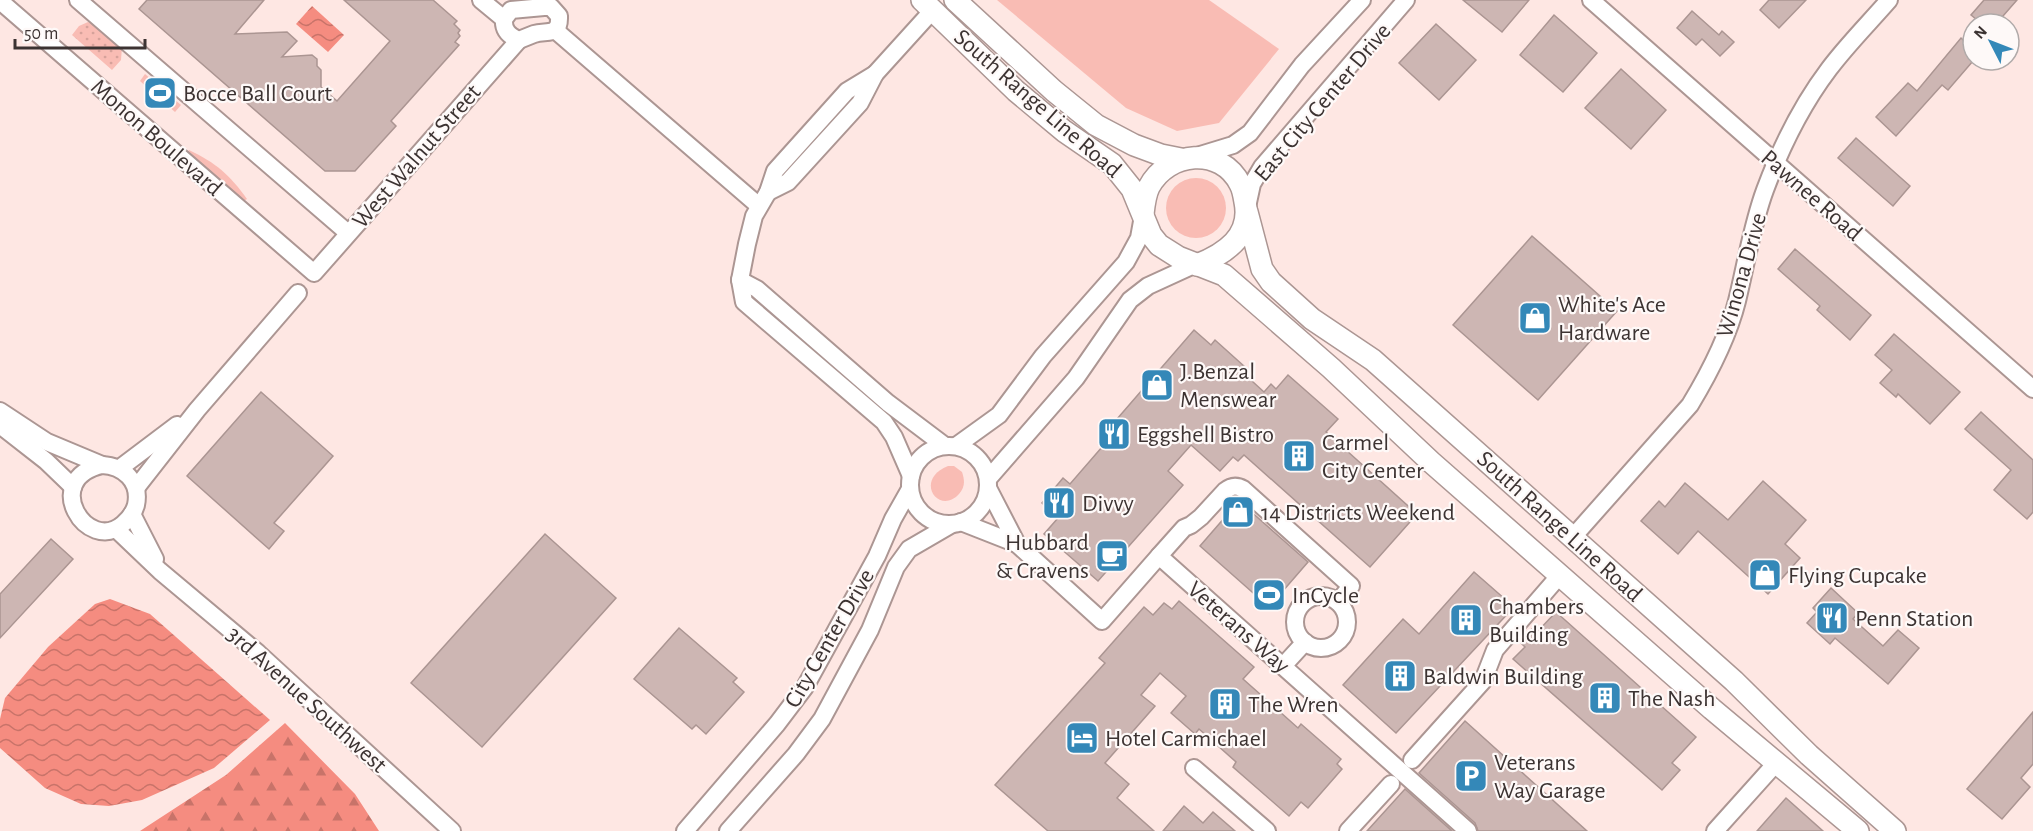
<svg xmlns="http://www.w3.org/2000/svg" width="2033" height="831" viewBox="0 0 2033 831" font-family="'Alegreya Sans',sans-serif">
<defs>
<pattern id="forest-firs" width="22" height="20" patternUnits="userSpaceOnUse" patternTransform="scale(1.5)"><rect width="22" height="20" fill="#f58c80"/><path d="M5 1l3.5 6h-7zM16 11l3.5 6h-7z" fill="#c87369"/></pattern>
<pattern id="park-dots" width="8" height="8" patternUnits="userSpaceOnUse" patternTransform="scale(1.5)"><rect width="8" height="8" fill="#f9bcb4"/><path d="M2 2h.1M6 6h.1" fill="none" stroke="#d6a29b" stroke-width="1.8" stroke-linecap="round"/></pattern>
<pattern id="water-waves" width="16" height="10" patternUnits="userSpaceOnUse" patternTransform="scale(1.5)"><rect width="16" height="10" fill="#f58c80"/><path d="M0 5q4-4 8 0t8 0" fill="none" stroke="#c87369"/></pattern>
</defs>
<rect width="100%" height="100%" fill="#fee7e3"/>
<g fill="#f9bcb4">
<polygon points="997,0 1209,0 1279,49 1219,123 1177,131 1126,108"/>
<polygon points="145,74 181,105 175,112 140,81"/>
<path d="M 189,150 C 216,163 229,174 247,199 L 242,202 L 186,154 Z"/>
<circle cx="1196" cy="208" r="30"/>
<path d="M 948,466 L 954,466 L 962,472 C 965,481 965,487 959,494 C 939,516 913,480 948,466 Z"/>
</g>
<polygon fill="url(#forest-firs)" points="285,723 355,794 379,831 140,831 226,775"/>
<path fill="url(#park-dots)" d="M 88,22 C 97,25 97,30 104,35 C 110,41 117,41 122,47 L 121,60 L 112,70 L 72,35 L 79,26 Z"/>
<g fill="url(#water-waves)">
<polygon points="312,6 344,35 328,52 296,24"/>
<polygon points="110,599 150,614 270,720 214,768 142,800 109,806 81,804 45,788 0,748 0,719 5,698 48,647 95,604"/>
</g>
<g fill="#cdb6b3" stroke="#ab9592" stroke-width="1.5">
<polygon points="147,0 264,0 235,34 287,32 297,41 282,57 312,55 317,59 317,66 321,70 321,87 337,101 390,41 344,0 433,0 457,21 454,24 460,30 458,33 460,36 455,42 459,45 391,121 396,126 355,171 325,171 139,9"/>
<polygon points="1463,0 1529,0 1502,32"/>
<polygon points="1769,0 1806,0 1779,28 1760,10"/>
<polygon points="1984,0 2017,0 1996,24 1982,24 1971,15"/>
<polygon points="1692,11 1719,35 1722,31 1734,42 1720,56 1702,39 1696,45 1677,28"/>
<polygon points="1554,15 1597,53 1563,92 1520,55"/>
<polygon points="1436,24 1476,60 1439,100 1399,63"/>
<polygon points="1961,38 1973,49 1973,61 1948,90 1942,85 1896,136 1876,117 1908,83 1917,91"/>
<polygon points="1621,69 1666,110 1631,149 1585,108"/>
<polygon points="1856,138 1910,186 1893,206 1838,158"/>
<polygon points="1532,236 1617,311 1538,400 1453,325"/>
<polygon points="1795,249 1871,315 1850,340 1817,310 1820,306 1778,269"/>
<polygon points="1194,330 1211,345 1215,340 1245,367 1241,371 1264,392 1271,384 1276,389 1288,375 1338,419 1326,432 1417,514 1370,567 1244,455 1238,461 1233,457 1220,471 1191,445 1168,471 1183,485 1098,581 1044,534 1058,518 1042,503 1063,478 1070,484 1109,439 1104,434"/>
<polygon points="1894,334 1960,392 1930,424 1898,394 1896,397 1880,383 1892,370 1875,355"/>
<polygon points="261,392 333,456 274,523 284,531 269,549 187,476"/>
<polygon points="1981,412 2033,460 2033,512 2027,519 1994,490 2011,470 1965,429"/>
<polygon points="1763,481 1806,520 1785,544 1800,558 1768,594 1698,531 1678,554 1641,521 1659,501 1665,507 1685,483 1728,520"/>
<polygon points="1239,501 1308,562 1269,607 1200,546"/>
<polygon points="545,534 616,598 482,747 411,683"/>
<polygon points="51,539 73,559 0,638 0,594"/>
<polygon points="1474,572 1514,607 1396,733 1343,685 1403,619 1419,634"/>
<polygon points="1831,588 1858,613 1853,619 1883,646 1898,630 1919,648 1888,684 1835,638 1830,644 1807,623 1817,612 1813,608"/>
<polygon points="1179,601 1254,667 1243,679 1298,728 1301,724 1341,759 1337,764 1342,769 1308,808 1301,802 1289,816 1233,767 1236,762 1199,729 1195,734 1171,713 1186,696 1160,673 1141,695 1155,706 1105,763 1129,784 1117,798 1154,831 1048,831 995,785 1105,663 1099,658 1144,607 1153,615 1164,603 1172,609"/>
<polygon points="1556,612 1696,737 1672,763 1680,770 1662,790 1513,659 1525,647 1520,642 1533,628 1537,632"/>
<polygon points="679,628 737,678 733,682 744,692 706,734 696,725 692,729 634,679"/>
<polygon points="2033,712 2033,764 2021,778 2030,787 2002,819 1967,789"/>
<polygon points="1465,721 1587,831 1478,831 1475,823 1419,773"/>
<polygon points="1405,789 1452,831 1367,831"/>
<polygon points="1786,798 1823,831 1757,831"/>
<polygon points="1184,806 1203,823 1213,812 1235,831 1163,831"/>
</g>
<g fill="none" stroke-linecap="round" stroke-linejoin="round">
<g stroke="#ac9693" stroke-width="20">
<g id="minor">
<polyline points="78,0 348,233"/>
<polyline points="481,0 504,19"/>
<polyline points="1591,0 2033,389"/>
<polyline points="0,1 314,273 519,40"/>
<path d="M 544,7 L 551,7 L 559,16 C 560,37 547,30 534,34 C 529,36 524,38 519,40 C 509,36 503,30 504,19 L 511,10 Z"/>
<polyline points="555,30 759,206"/>
<polyline points="875,74 847,91 775,171 768,192 754,216 747,244 740,280 744,302 884,422 894,437 911,476"/>
<polyline points="1197,156 1233,145 1250,133 1302,65 1362,0"/>
<polyline points="768,192 788,182 860,103 875,74 933,10"/>
<polyline points="1247,207 1252,184 1262,167 1406,0"/>
<polyline points="740,280 757,289 888,403 945,446"/>
<polyline points="0,411 47,442 102,465"/>
<polyline points="0,425 46,461 73,487"/>
<polyline points="956,446 999,415 1043,356 1126,262 1139,238 1143,216"/>
<circle cx="949" cy="485" r="39"/>
<path d="M 102,465 C 123,466 141,481 136,505 C 134,513 130,518 123,524 C 87,555 40,479 102,465 Z"/>
<polyline points="120,468 177,425"/>
<polyline points="988,479 1076,378 1130,300 1148,286 1196,264"/>
<polyline points="136,488 197,410 298,293"/>
<polyline points="988,488 1017,544 1102,621 1159,556 1468,831"/>
<polyline points="132,514 155,559"/>
<polyline points="961,522 1017,544"/>
<polyline points="117,530 160,571 258,653 452,831"/>
<path d="M 1573,537 L 1690,405 C 1710,372 1728,337 1737,301 C 1746,264 1752,225 1765,190 C 1781,147 1801,106 1829,69 C 1847,45 1869,23 1889,0"/>
<path d="M 1159,556 L 1184,528 L 1191,525 L 1201,517 L 1225,491 C 1231,486 1236,485 1243,489 L 1351,586 L 1338,602"/>
<circle cx="1321" cy="622" r="26"/>
<polyline points="1283,666 1305,642"/>
<polyline points="1412,760 1483,681 1495,650 1560,575"/>
<polyline points="1194,768 1267,831"/>
<polyline points="685,831 777,724 805,687 877,556 893,519 910,489"/>
<polyline points="728,831 796,754 822,719 870,630 896,567 909,549 952,524"/>
<polyline points="1348,831 1391,784"/>
<polyline points="1715,831 1777,762"/>
</g>
</g>
<g stroke="#ac9693" stroke-width="24">
<g id="major">
<polyline points="922,0 1016,91 1064,131 1112,164 1132,189 1151,235 1159,245 1178,257 1224,275 1331,368 1431,462 1712,709 1858,831"/>
<polyline points="955,0 1054,91 1096,125 1134,145 1161,155 1181,159"/>
<polyline points="1247,212 1262,269 1271,282 1312,319 1373,360 1734,681 1809,755 1895,831"/>
<path d="M 1143,214 C 1144,205 1145,195 1149,187 C 1168,151 1221,146 1240,184 C 1243,189 1244,196 1245,202 C 1252,236 1225,254 1197,265"/>
</g>
</g>
<use href="#minor" stroke="#fff" stroke-width="16"/>
<use href="#major" stroke="#fff" stroke-width="21"/>
</g>
<defs>
<g id="stadium-square" transform="scale(1.725)"><rect x="-9" y="-9" width="18" height="18" rx="4" fill="#3488b8" stroke="#fef9f8"/><path d="M0-5a6.5 5 0 1 0 0 10a6.5 5 0 1 0 0-10ZM-3.5-1.8h7v3.6h-7Z" fill="#fff"/></g>
<g id="shop-square" transform="scale(1.725)"><rect x="-9" y="-9" width="18" height="18" rx="4" fill="#3488b8" stroke="#fef9f8"/><path d="M-5-2.5h2.3a2.7 3.5 0 0 1 5.4 0H5L5.5 6h-11ZM-1.5-2.5h3a1.5 2.3 0 0 0-3 0Z" fill="#fff"/></g>
<g id="restaurant-square" transform="scale(1.725)"><rect x="-9" y="-9" width="18" height="18" rx="4" fill="#3488b8" stroke="#fef9f8"/><path d="M-5-6h1v4h1v-4h1v4h1v-4h1v5L-1.5 .5V6h-2V.5L-5-1ZM5-6V6H3V1.5H1.5Q1.5-4 5-6Z" fill="#fff"/></g>
<g id="building-square" transform="scale(1.725)"><rect x="-9" y="-9" width="18" height="18" rx="4" fill="#3488b8" stroke="#fef9f8"/><path d="M-4-6H4V6H1V3H-1V6H-4ZM-2.5-4.3h1.7v1.8h-1.7ZM.8-4.3h1.7v1.8H.8ZM-2.5-1h1.7V.8h-1.7ZM.8-1h1.7V.8H.8Z" fill="#fff"/></g>
<g id="cafe-square" transform="scale(1.725)"><rect x="-9" y="-9" width="18" height="18" rx="4" fill="#3488b8" stroke="#fef9f8"/><path d="M-5.5-4.5H6V0H3Q3 3.5 0 3.5H-2.5Q-5.5 3.5-5.5 0ZM3-3.2v2h1.7v-2ZM-6 4.5H4V6H-6Z" fill="#fff"/></g>
<g id="hotel-square" transform="scale(1.725)"><rect x="-9" y="-9" width="18" height="18" rx="4" fill="#3488b8" stroke="#fef9f8"/><path d="M-6-4.5h1.5V1H6V5H4.5V3h-9V5H-6ZM-4 0a1.8 1.8 0 1 1 3.6 0ZM.5 0V-2.5h3Q6-2.5 6 0Z" fill="#fff"/></g>
<g id="parking-square" transform="scale(1.725)"><rect x="-9" y="-9" width="18" height="18" rx="4" fill="#3488b8" stroke="#fef9f8"/><path d="M-3.5-5.5H1a3.5 3.5 0 0 1 0 7H-1V5.5H-3.5ZM-1-3.4V-.6H.8a1.4 1.4 0 0 0 0-2.8Z" fill="#fff"/></g>
</defs>
<g fill-rule="evenodd">
<use href="#stadium-square" x="160" y="93"/>
<use href="#shop-square" x="1535" y="318"/>
<use href="#shop-square" x="1157" y="385"/>
<use href="#restaurant-square" x="1114" y="434"/>
<use href="#building-square" x="1299" y="456"/>
<use href="#restaurant-square" x="1059" y="503"/>
<use href="#shop-square" x="1238" y="512"/>
<use href="#cafe-square" x="1112" y="556"/>
<use href="#shop-square" x="1765" y="575"/>
<use href="#stadium-square" x="1269" y="595"/>
<use href="#restaurant-square" x="1832" y="618"/>
<use href="#building-square" x="1466" y="620"/>
<use href="#building-square" x="1400" y="676"/>
<use href="#building-square" x="1605" y="698"/>
<use href="#building-square" x="1225" y="704"/>
<use href="#hotel-square" x="1082" y="738"/>
<use href="#parking-square" x="1471" y="776"/>
</g>
<g text-anchor="middle" stroke-width="4.5" stroke-linejoin="round" paint-order="stroke">
<g font-size="24" fill="#3c3332" stroke="#fef9f8" text-anchor="start">
<text x="183" y="101">Bocce Ball Court</text>
<text x="1558" y="312">White's Ace<tspan x="1558" dy="28">Hardware</tspan></text>
<text x="1180" y="379">J.Benzal<tspan x="1180" dy="28">Menswear</tspan></text>
<text x="1137" y="442">Eggshell Bistro</text>
<text x="1322" y="450">Carmel<tspan x="1322" dy="28">City Center</tspan></text>
<text x="1082" y="511">Divvy</text>
<text x="1261" y="520">14 Districts Weekend</text>
<text x="1089" y="550" text-anchor="end">Hubbard<tspan x="1089" dy="28">&amp; Cravens</tspan></text>
<text x="1788" y="583">Flying Cupcake</text>
<text x="1292" y="603">InCycle</text>
<text x="1489" y="614">Chambers<tspan x="1489" dy="28">Building</tspan></text>
<text x="1855" y="626">Penn Station</text>
<text x="1423" y="684">Baldwin Building</text>
<text x="1628" y="706">The Nash</text>
<text x="1248" y="712">The Wren</text>
<text x="1105" y="746">Hotel Carmichael</text>
<text x="1494" y="770">Veterans<tspan x="1494" dy="28">Way Garage</tspan></text>
</g>
<g font-size="24" fill="#3c3332" stroke="#fef9f8">
<text transform="translate(1322 102) rotate(-50)" y="8">East City Center Drive</text>
<text transform="translate(1038 103) rotate(41)" y="8">South Range Line Road</text>
<text transform="translate(157 137) rotate(41)" y="8">Monon Boulevard</text>
<text transform="translate(416 156) rotate(-49)" y="8">West Walnut Street</text>
<text transform="translate(1812 195) rotate(41)" y="8">Pawnee Road</text>
<text transform="translate(1741 275) rotate(-74)" y="8">Winona Drive</text>
<text transform="translate(1560 526) rotate(42)" y="8">South Range Line Road</text>
<text transform="translate(1239 627) rotate(41)" y="8">Veterans Way</text>
<text transform="translate(829 638) rotate(-60)" y="8">City Center Drive</text>
<text transform="translate(307 699) rotate(42)" y="8">3rd Avenue Southwest</text>
</g>
</g>
<g transform="translate(1991 42) rotate(312)"><circle r="28" fill="#fef9f8" stroke="#b0aaa9" stroke-width="1.5"/>
<path d="M0-4.5L10 22L0 15L-10 22Z" fill="#3488b8"/>
<text y="-9" font-size="16" font-weight="bold" text-anchor="middle" fill="#3c3332">N</text>
</g>
<path d="M15 39v9h130v-9" fill="none" stroke="#3c3332" stroke-width="3"/>
<text x="24" y="39" font-size="18" fill="#3c3332" stroke="#fef9f8" stroke-width="4.5" paint-order="stroke">50 m</text>
</svg>
